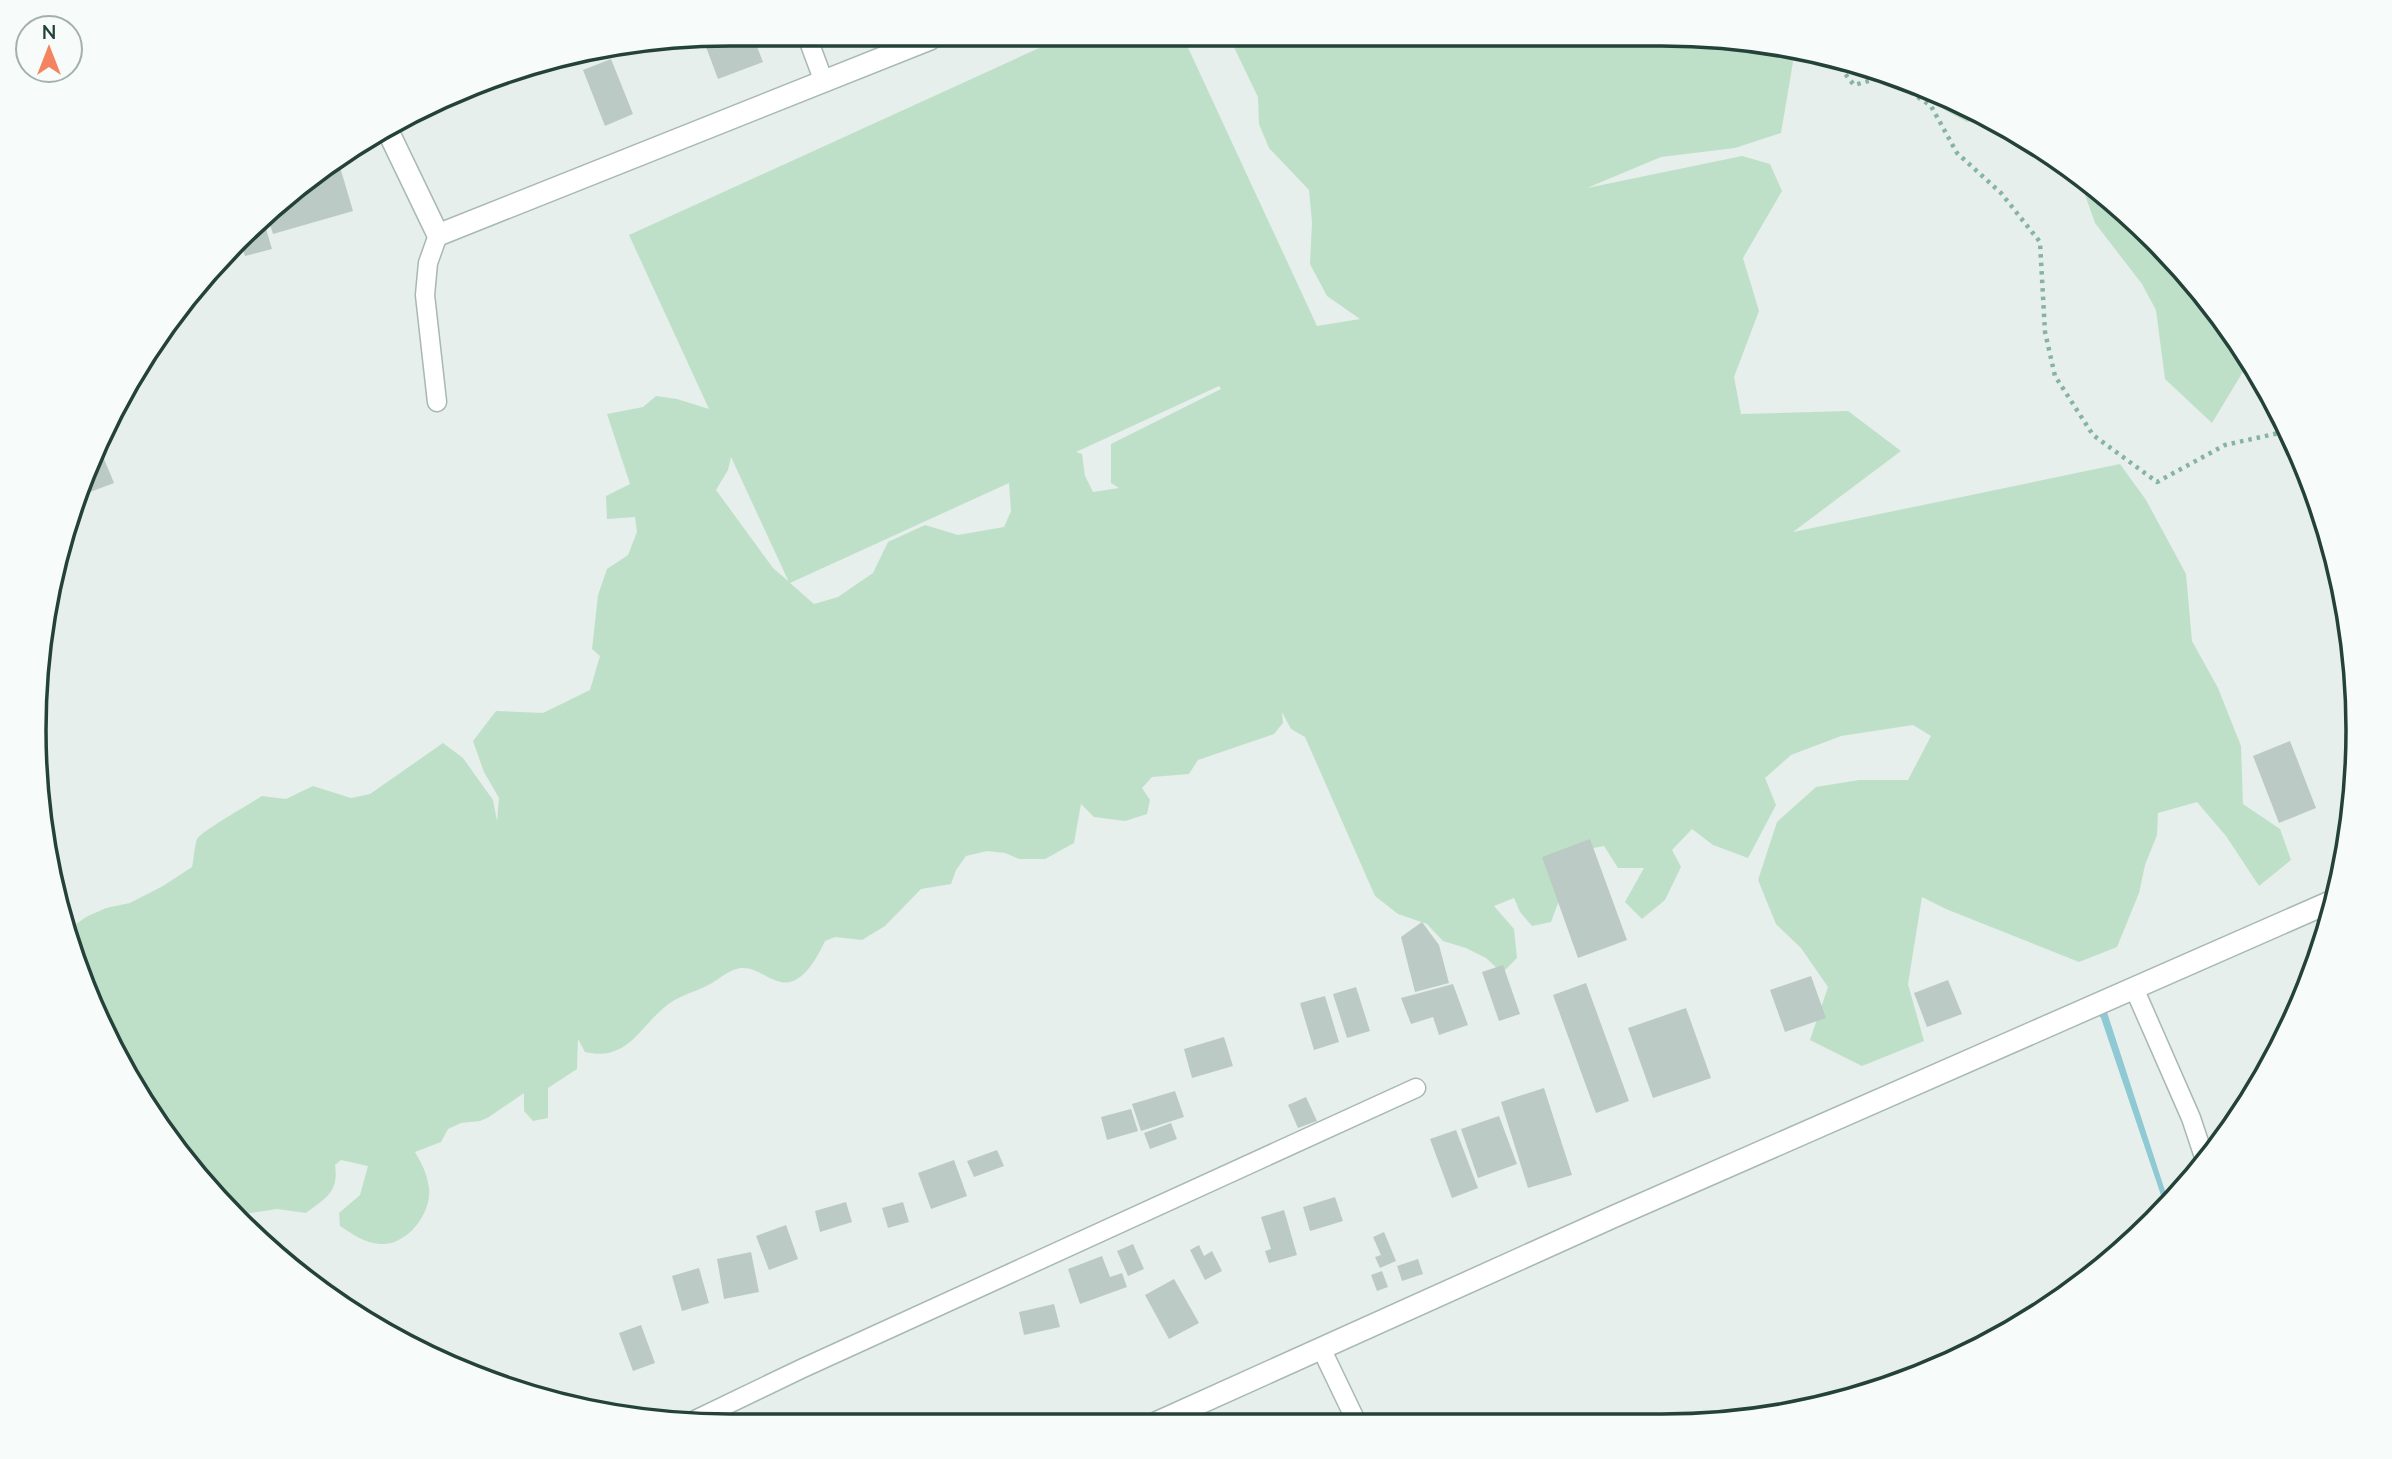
<svg xmlns="http://www.w3.org/2000/svg" width="2392" height="1459" viewBox="0 0 2392 1459" font-family="Lato,sans-serif">
<rect width="100%" height="100%" fill="#e6efeb"/>
<g fill="#bfe0c8" fill-rule="evenodd">
<path d="M 1059,39 L 1184,39 L 1317,326 L 1360,319 L 1327,296 L 1310,264 L 1312,222 L 1309,190 L 1269,148 L 1259,124 L 1258,97 L 1230,39 L 1753,39 L 1787,48 L 1793,62 L 1781,133 L 1735,148 L 1661,157 L 1587,188 L 1742,156 L 1770,164 L 1782,191 L 1743,258 L 1759,311 L 1734,377 L 1741,414 L 1848,411 L 1901,451 L 1793,532 L 2120,464 L 2146,500 L 2186,574 L 2192,641 L 2218,688 L 2241,746 L 2243,804 L 2280,829 L 2291,860 L 2259,886 L 2226,836 L 2197,802 L 2158,813 L 2157,835 L 2145,865 L 2139,893 L 2117,947 L 2079,962 L 1946,909 L 1922,897 L 1908,984 L 1924,1041 L 1862,1066 L 1810,1040 L 1828,987 L 1801,948 L 1776,924 L 1758,880 L 1777,822 L 1816,787 L 1859,780 L 1908,780 L 1931,736 L 1913,725 L 1841,736 L 1791,755 L 1765,778 L 1776,805 L 1748,858 L 1713,845 L 1692,829 L 1672,850 L 1681,867 L 1665,900 L 1642,919 L 1625,902 L 1644,868 L 1618,868 L 1604,846 L 1557,855 L 1561,895 L 1551,922 L 1532,926 L 1520,912 L 1514,898 L 1494,906 L 1514,929 L 1517,958 L 1502,973 L 1486,958 L 1466,948 L 1443,941 L 1427,924 L 1398,914 L 1375,896 L 1305,737 L 1291,729 L 1282,712 L 1283,723 L 1274,734 L 1198,760 L 1189,774 L 1152,777 L 1142,788 L 1150,800 L 1147,814 L 1125,821 L 1094,817 L 1081,804 L 1074,843 L 1045,859 L 1019,859 L 1005,853 L 987,851 L 966,856 L 956,870 L 951,884 L 921,889 L 885,926 L 862,940 L 835,937 L 825,941 C 818,956 802,987 781,982 C 766,979 757,967 741,968 C 731,969 720,978 712,983 C 700,990 685,994 673,1001 C 641,1021 631,1063 585,1052 L 578,1039 L 577,1069 L 548,1088 L 548,1118 L 533,1121 L 524,1111 L 524,1093 L 489,1117 L 480,1121 L 461,1123 L 448,1129 L 441,1142 L 415,1152 C 422,1164 427,1173 429,1188 C 432,1213 407,1246 380,1244 C 365,1243 352,1234 340,1226 L 339,1213 L 360,1195 L 368,1166 L 341,1160 L 335,1165 C 339,1192 326,1198 306,1213 L 277,1209 L 232,1216 L 151,1117 L 70,953 L 65,932 L 86,917 L 106,908 L 130,903 L 163,886 L 192,867 C 194,859 194,848 197,839 C 200,832 251,803 262,796 L 286,799 L 313,786 L 351,798 L 370,794 L 443,743 L 463,758 L 493,800 L 497,821 L 499,798 L 484,772 L 473,741 L 496,711 L 543,713 L 590,690 L 600,656 L 592,649 L 598,595 L 607,569 L 628,555 L 637,532 L 635,517 L 607,519 L 606,496 L 630,484 L 607,414 L 643,407 L 656,396 L 677,399 L 709,409 L 629,235 ZM 1219,386 L 1221,389 L 1111,444 L 1111,483 L 1119,488 L 1093,492 L 1085,476 L 1082,454 L 1076,452 ZM 731,457 L 788,580 L 788,581 L 773,568 L 716,490 L 728,470 ZM 1009,483 L 1011,511 L 1004,527 L 958,535 L 925,525 L 888,542 L 873,573 L 838,597 L 814,604 L 790,583 Z"/>
<polygon points="1921,84 1929,86 1984,118 1967,122 1943,109"/>
<polygon points="2077,172 2086,177 2186,270 2250,360 2212,423 2165,379 2156,310 2142,284 2095,223"/>
</g>
<polygon fill="#8ec9d4" points="2104,1003 2169,1203 2165,1207 2101,1018 2094,1009"/>
<g fill="#bbcac4">
<polygon points="703,39 754,39 763,62 718,79"/>
<polygon points="611,59 633,114 605,126 583,70"/>
<polygon points="337,157 353,211 273,234 266,212 306,177"/>
<polygon points="262,215 272,249 245,256 242,247 226,251 237,237"/>
<polygon points="99,447 114,483 74,498"/>
<polygon points="2290,741 2316,808 2279,823 2253,756"/>
<polygon points="1590,839 1627,940 1578,958 1542,857"/>
<polygon points="1422,922 1439,945 1449,983 1415,992 1401,937"/>
<polygon points="1503,965 1520,1014 1499,1021 1482,972"/>
<polygon points="1811,976 1826,1018 1785,1032 1770,990"/>
<polygon points="1948,980 1962,1014 1927,1027 1914,993"/>
<polygon points="1586,983 1629,1101 1596,1113 1553,995"/>
<polygon points="1453,984 1468,1025 1439,1035 1433,1017 1411,1024 1401,998"/>
<polygon points="1356,987 1370,1031 1347,1038 1333,994"/>
<polygon points="1325,996 1339,1042 1314,1050 1300,1003"/>
<polygon points="1686,1008 1711,1078 1653,1098 1628,1028"/>
<polygon points="1224,1037 1233,1066 1192,1078 1184,1049"/>
<polygon points="1544,1088 1572,1175 1528,1188 1501,1102"/>
<polygon points="1175,1091 1184,1117 1141,1131 1132,1104"/>
<polygon points="1306,1097 1317,1121 1298,1128 1288,1105"/>
<polygon points="1131,1109 1138,1131 1107,1140 1101,1117"/>
<polygon points="1499,1116 1517,1164 1478,1178 1461,1129"/>
<polygon points="1171,1123 1177,1139 1150,1149 1144,1133"/>
<polygon points="1456,1130 1478,1188 1452,1198 1430,1139"/>
<polygon points="997,1150 1004,1166 974,1177 967,1161"/>
<polygon points="954,1160 967,1196 931,1209 918,1173"/>
<polygon points="1335,1197 1343,1221 1310,1231 1303,1207"/>
<polygon points="846,1202 852,1222 820,1232 815,1211"/>
<polygon points="903,1202 909,1222 888,1228 882,1208"/>
<polygon points="1284,1210 1297,1255 1269,1263 1265,1251 1271,1249 1261,1217"/>
<polygon points="786,1225 798,1259 769,1270 756,1236"/>
<polygon points="1384,1232 1396,1261 1380,1268 1375,1257 1381,1255 1373,1237"/>
<polygon points="1133,1244 1144,1269 1128,1276 1117,1251"/>
<polygon points="1199,1245 1204,1256 1212,1251 1222,1271 1205,1280 1190,1250"/>
<polygon points="751,1252 759,1292 724,1299 717,1259"/>
<polygon points="1102,1256 1110,1277 1122,1273 1127,1287 1080,1304 1068,1269"/>
<polygon points="1418,1259 1423,1274 1402,1281 1397,1266"/>
<polygon points="699,1268 709,1303 682,1311 672,1276"/>
<polygon points="1382,1271 1388,1287 1377,1291 1371,1275"/>
<polygon points="1174,1279 1199,1323 1169,1339 1145,1295"/>
<polygon points="1054,1304 1060,1327 1024,1335 1019,1312"/>
<polygon points="641,1325 655,1363 633,1371 619,1333"/>
</g>
<g fill="none" stroke-linecap="round" stroke-linejoin="round">
<g stroke="#a8b8b2" stroke-width="21">
<g id="service">
<polyline points="808,39 824,82"/>
<polyline points="437,402 425,295 428,263 438,235"/>
<polyline points="2134,988 2191,1118 2206,1163"/>
<polyline points="1321,1348 1357,1423"/>
<polyline points="695,1420 801,1369 1416,1088"/>
</g>
</g>
<g stroke="#a8b8b2" stroke-width="24">
<g id="minor">
<polyline points="386,127 438,235 930,39"/>
<polyline points="1158,1422 1615,1216 2337,899"/>
</g>
</g>
<polyline stroke="#86b3a5" stroke-width="4.5" stroke-dasharray="3.5 5" stroke-linecap="butt" points="1835,61 1854,85 1887,76 1931,106 1957,153 2001,193 2040,242 2045,332 2055,376 2093,435 2157,482 2225,445 2288,431"/>
<use href="#service" stroke="#fff" stroke-width="18"/>
<use href="#minor" stroke="#fff" stroke-width="21"/>
</g>
<path d="M0 0H2392V1459H0ZM730 46H1662A684 684 0 0 1 2346 730V730A684 684 0 0 1 1662 1414H730A684 684 0 0 1 46 730V730A684 684 0 0 1 730 46Z" fill="#f7fbf9" fill-rule="evenodd"/>
<path fill="none" stroke="#24423a" stroke-width="3.5" d="M730 46H1662A684 684 0 0 1 2346 730V730A684 684 0 0 1 1662 1414H730A684 684 0 0 1 46 730V730A684 684 0 0 1 730 46Z"/>
<g transform="translate(49 49)"><circle r="33" fill="#f7fbf9" stroke="#a3b1ad" stroke-width="2"/>
<path d="M0-5L12 26L0 18L-12 26Z" fill="#f4845f"/>
<text y="-10" font-size="19" font-weight="bold" text-anchor="middle" fill="#24423a">N</text>
</g>
</svg>
